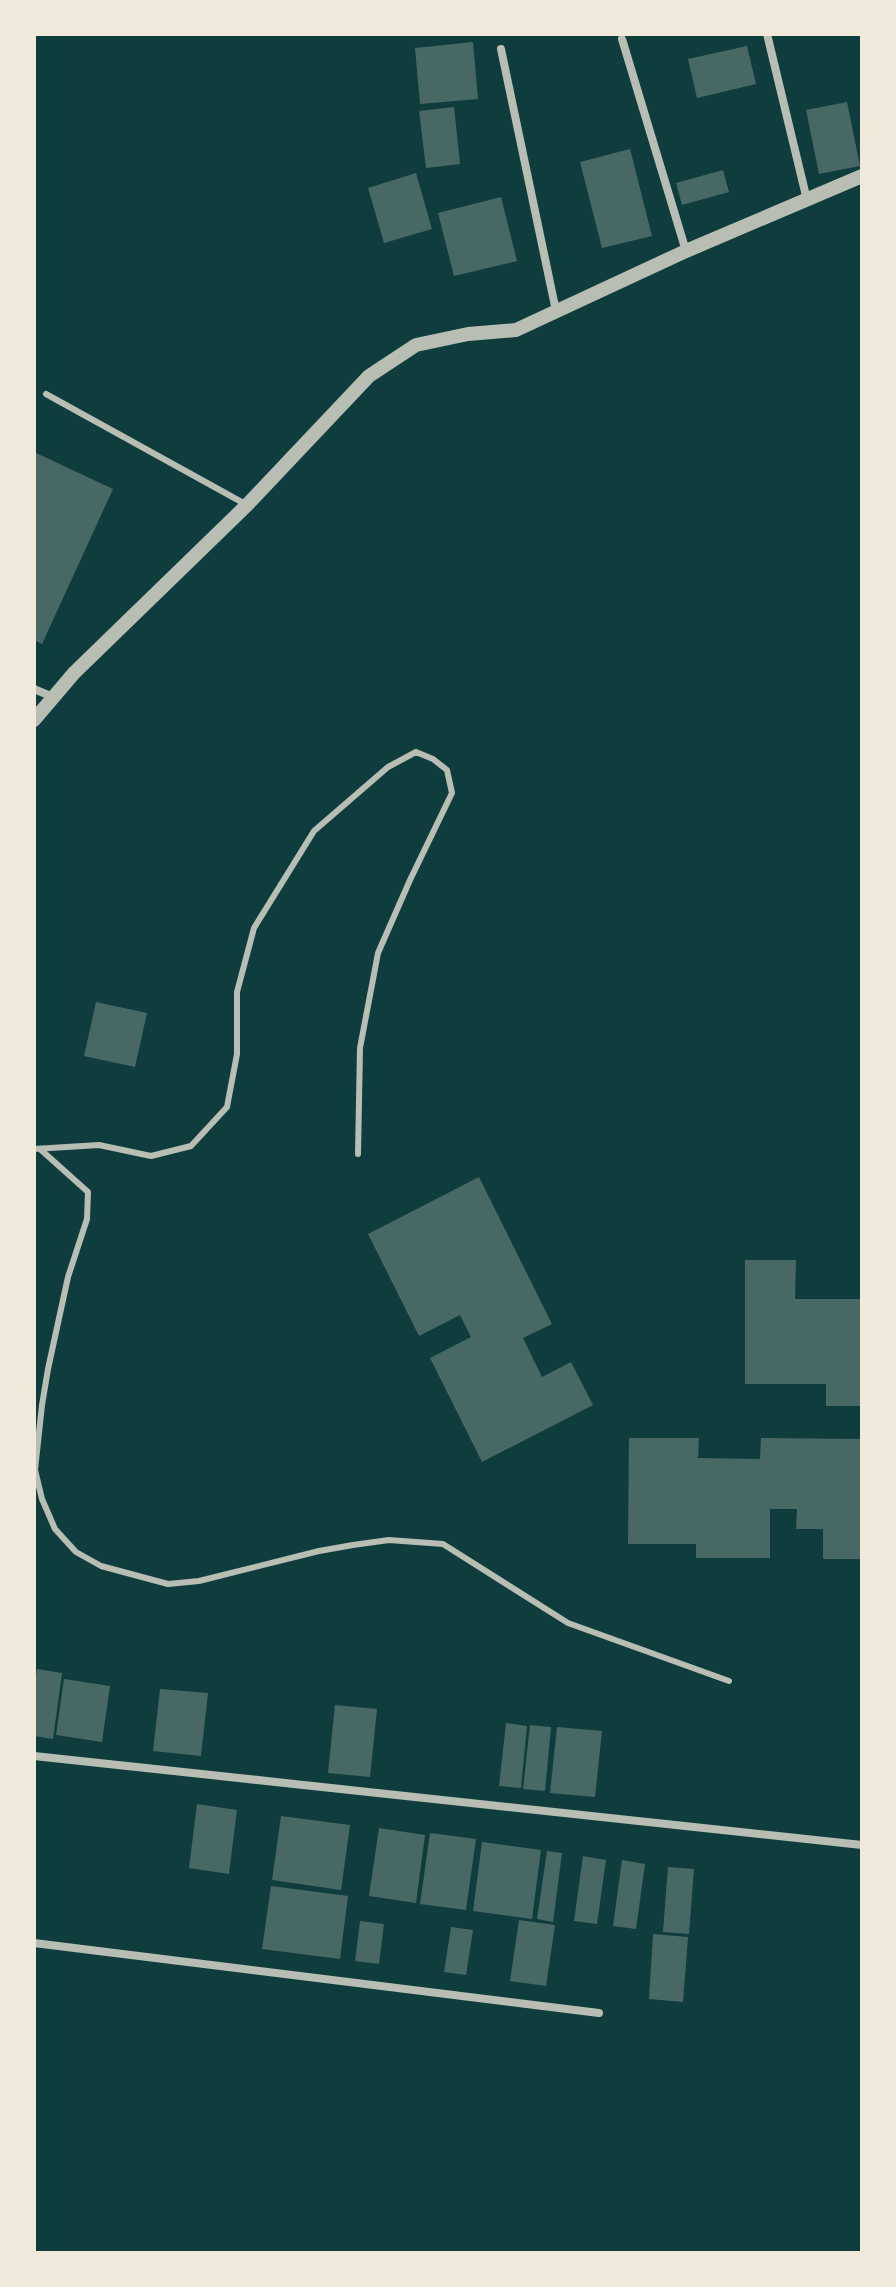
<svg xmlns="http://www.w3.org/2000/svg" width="896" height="2287" viewBox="0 0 896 2287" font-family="'PT Sans',sans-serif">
<rect width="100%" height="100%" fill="#0f3d3e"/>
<g fill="#486865">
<polygon points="473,42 478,99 420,104 415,48"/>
<polygon points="747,46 756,84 697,98 688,59"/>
<polygon points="847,102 860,166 819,174 806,110"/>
<polygon points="454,107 460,164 426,168 419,111"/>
<polygon points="630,149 652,236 602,248 580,162"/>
<polygon points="723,170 729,192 682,205 676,183"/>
<polygon points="416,173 432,229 384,243 368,188"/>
<polygon points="501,197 517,261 454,276 438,213"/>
<polygon points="34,452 113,489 42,644 34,640"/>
<polygon points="96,1002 147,1013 135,1067 84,1056"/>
<polygon points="479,1177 552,1324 523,1338 542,1377 571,1362 593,1405 482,1462 430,1358 471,1337 460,1315 419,1336 368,1234"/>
<polygon points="745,1260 796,1260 795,1299 862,1299 862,1406 826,1406 826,1384 745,1384"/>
<polygon points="629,1438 699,1438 698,1458 760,1459 761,1438 862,1439 862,1559 823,1559 823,1529 796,1529 797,1509 770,1509 770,1558 696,1558 696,1544 628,1544"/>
<polygon points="37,1669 62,1673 53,1739 34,1736 34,1689"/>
<polygon points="64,1679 110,1686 102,1742 56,1735"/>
<polygon points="160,1689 208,1693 201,1756 153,1751"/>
<polygon points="335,1705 377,1709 370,1777 328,1773"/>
<polygon points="506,1723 527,1726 521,1788 499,1786"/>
<polygon points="530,1725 551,1727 545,1791 523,1789"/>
<polygon points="557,1727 602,1731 595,1797 550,1793"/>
<polygon points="197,1804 237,1810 229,1874 189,1868"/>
<polygon points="281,1816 350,1825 341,1890 272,1880"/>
<polygon points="379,1828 425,1835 416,1903 369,1896"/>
<polygon points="430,1833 476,1839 466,1910 420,1904"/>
<polygon points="482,1842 541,1850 532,1919 473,1911"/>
<polygon points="547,1851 562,1853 553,1922 537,1919"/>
<polygon points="583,1856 606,1860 597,1924 574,1921"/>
<polygon points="622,1860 645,1864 636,1929 613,1926"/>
<polygon points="668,1867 694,1869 689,1934 663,1932"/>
<polygon points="271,1886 348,1896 340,1959 262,1949"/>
<polygon points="519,1920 555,1925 546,1986 510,1981"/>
<polygon points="360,1921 384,1924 379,1964 355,1961"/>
<polygon points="451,1927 473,1930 466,1975 444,1972"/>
<polygon points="653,1934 688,1937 683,2002 649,1999"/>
</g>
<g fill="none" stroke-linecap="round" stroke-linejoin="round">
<g stroke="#b8beb3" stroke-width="6">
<polyline points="46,394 247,505"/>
<polyline points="34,1149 99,1145 151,1156 191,1146 227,1107 237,1054 237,992 254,928 314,831 388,767 416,752 433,759 447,770 452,793 410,880 378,953 360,1048 358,1154"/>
<polyline points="40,1149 88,1192 87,1219 68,1277 48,1369 42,1405 35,1470 42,1499 55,1529 76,1552 101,1566 168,1584 199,1581 319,1551 353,1545 389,1540 443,1544 568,1623 729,1681"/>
</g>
<g stroke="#b8beb3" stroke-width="8">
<polyline points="767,34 807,200"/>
<polyline points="622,39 686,251"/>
<polyline points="501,49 556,311"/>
<polyline points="34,689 53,697"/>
<polyline points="34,1756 862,1845"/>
<polyline points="34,1943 599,2013"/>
</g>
<polyline stroke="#b8beb3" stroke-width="14" points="34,720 74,673 247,505 369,376 416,345 468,334 516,330 686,251 862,176"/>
</g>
<rect width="896" height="2287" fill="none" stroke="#f1e9da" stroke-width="72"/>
</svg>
